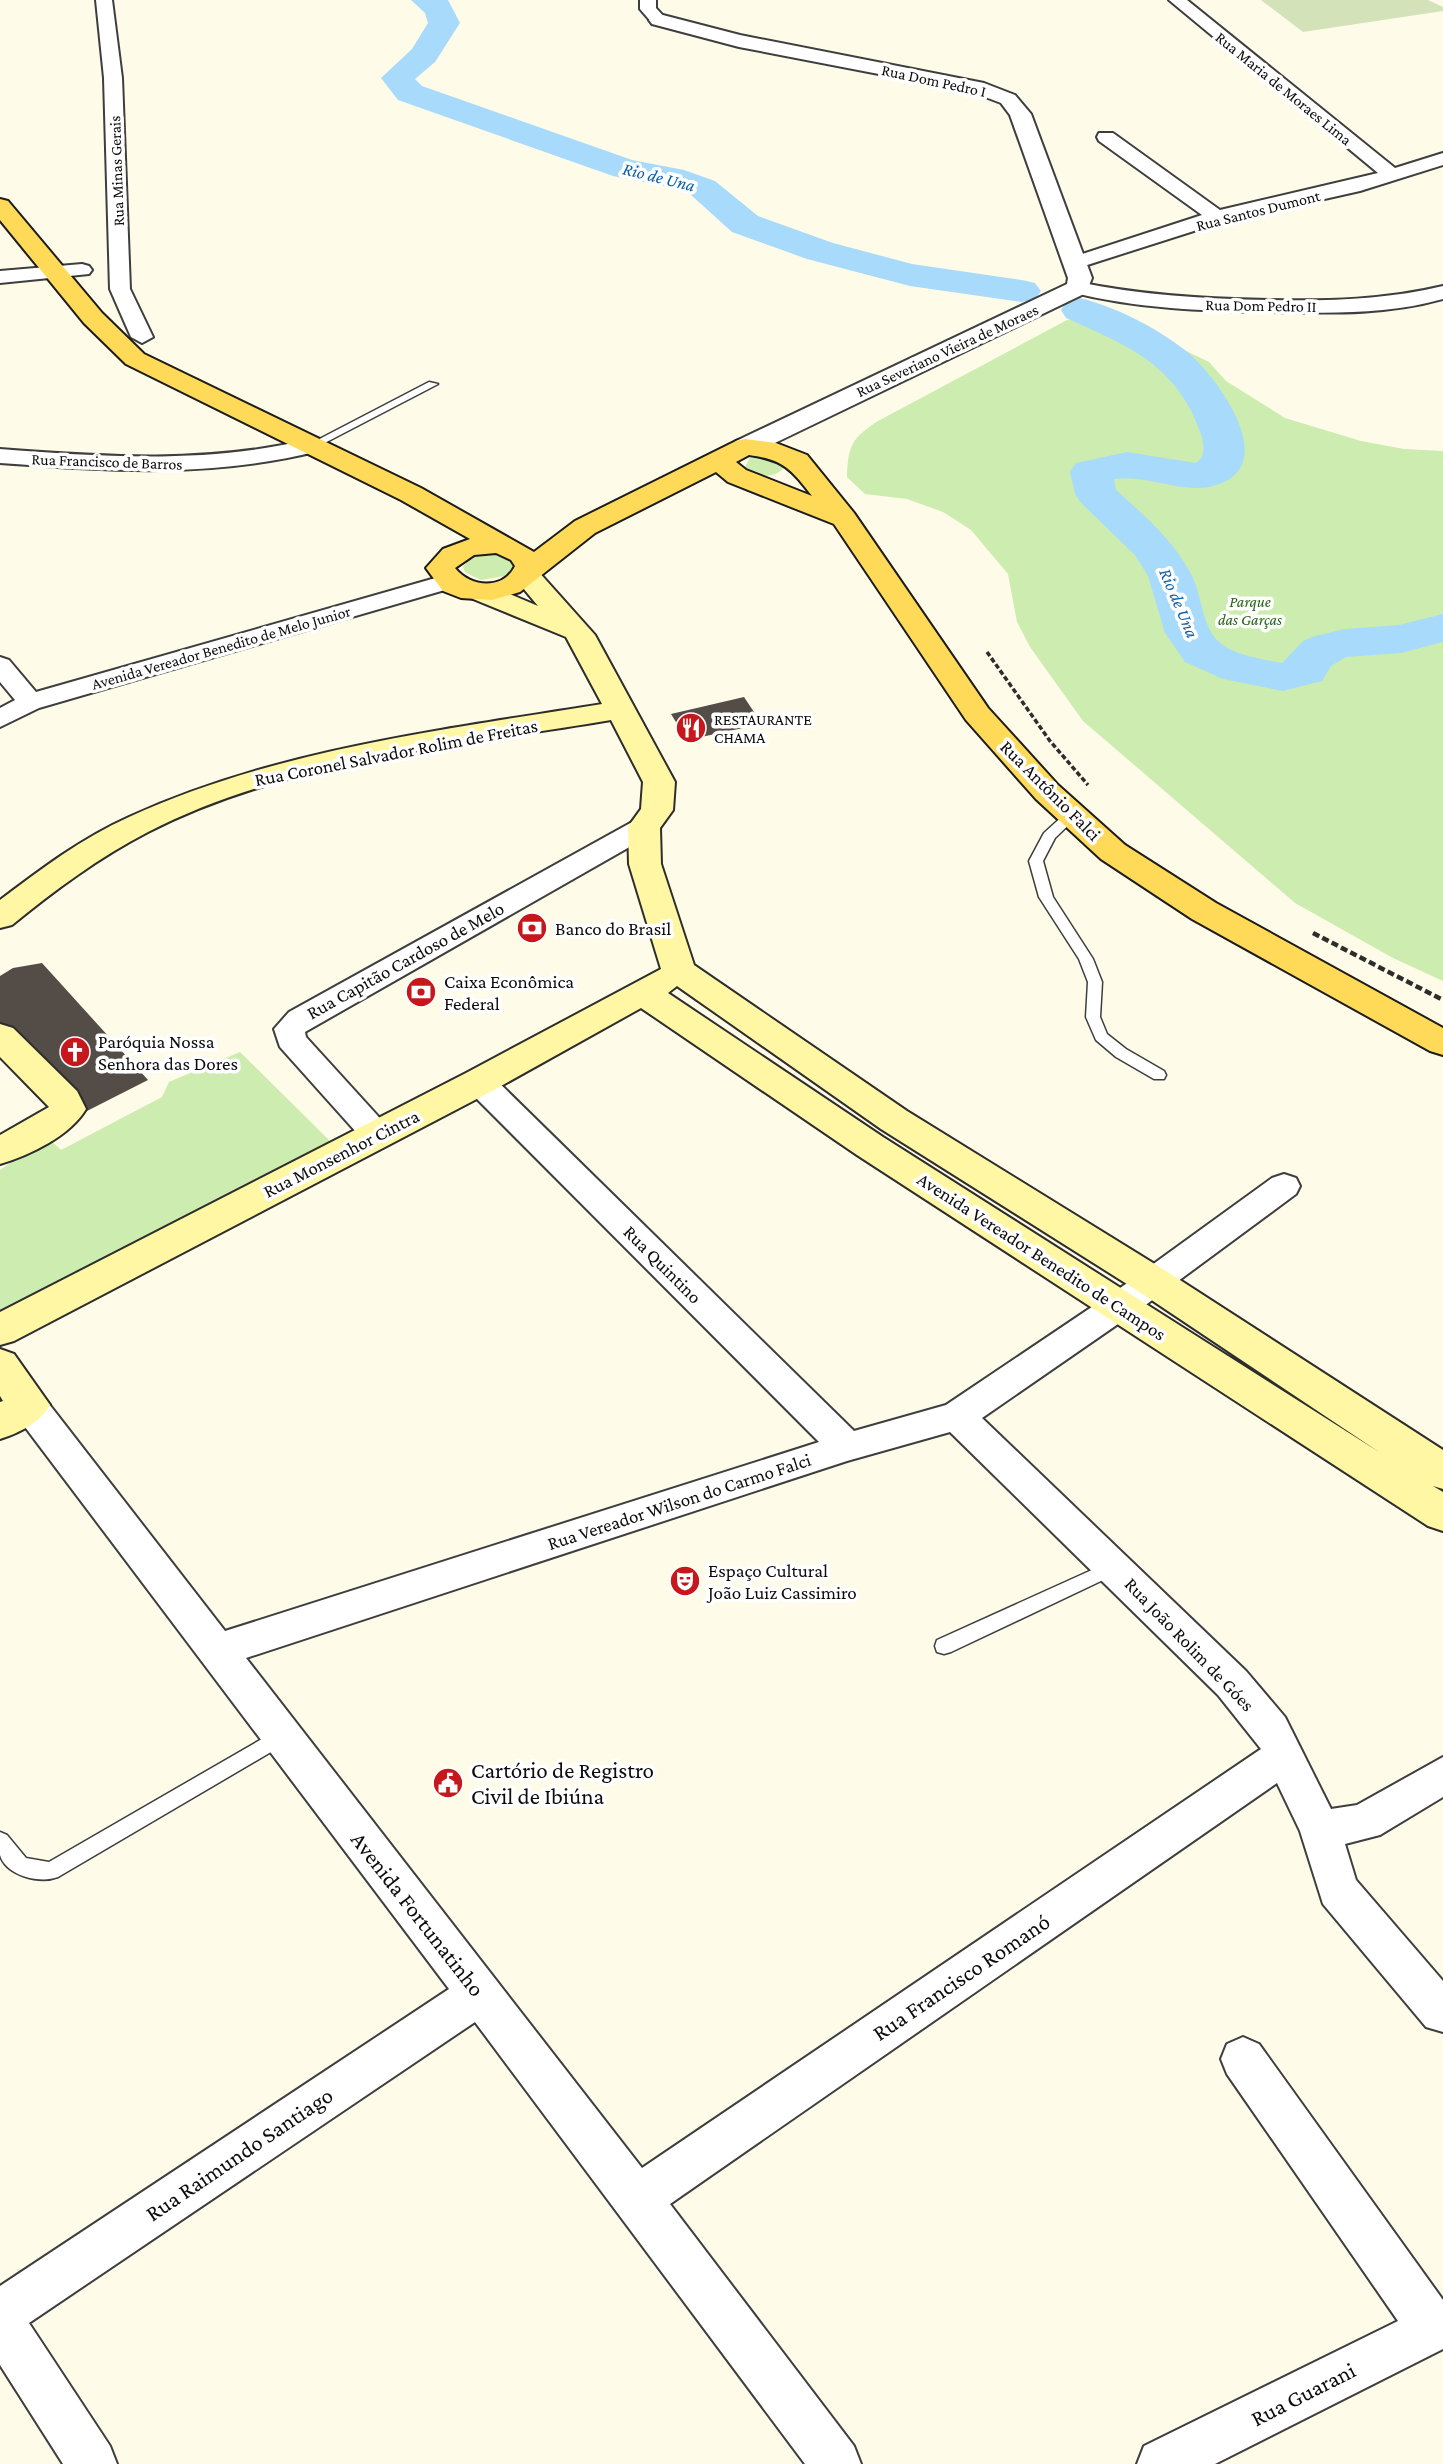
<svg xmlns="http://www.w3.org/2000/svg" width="1443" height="2464" viewBox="0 0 1443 2464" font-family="'Crimson Pro',serif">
<rect width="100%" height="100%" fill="#fffbe9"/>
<g fill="#cdecaf">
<path d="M 1109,314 L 1209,362 L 1226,381 L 1285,418 L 1361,441 L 1404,449 L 1443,451 L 1443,981 L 1393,958 L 1295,903 L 1083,721 L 1030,647 L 1017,622 L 1008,574 L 971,530 L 943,512 L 907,499 L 865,494 L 847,477 C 848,445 852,438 878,421 L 1067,320 Z"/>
<path d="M 767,455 L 785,467 C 775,479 756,478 745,467 L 750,458 Z"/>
<polygon points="495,552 508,555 516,567 510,575 481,580 465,572 463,567 471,557"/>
<polygon points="240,1052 334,1145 0,1323 0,1170 47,1137 61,1150 162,1097 169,1082"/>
</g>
<polygon fill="#d3e2b9" points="1261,0 1428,0 1443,7 1443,11 1303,32"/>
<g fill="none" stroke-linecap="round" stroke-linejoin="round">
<g fill="#a8dafc" fill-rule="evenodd">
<polygon points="411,0 448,0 460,23 435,62 415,79 422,86 632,160 684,170 715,181 758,216 833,243 912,264 1022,280 1035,283 1041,291 1035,299 1022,302 910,286 807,259 732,232 691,195 665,186 613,176 398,100 381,78 412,49 428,23 425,13"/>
<path d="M 1080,298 C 1116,307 1155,327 1185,350 C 1213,372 1278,457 1224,482 C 1189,499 1151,474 1114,479 L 1116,490 C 1145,516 1173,540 1191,574 C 1202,594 1201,623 1217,640 C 1231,655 1262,659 1282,663 L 1303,641 L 1315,636 L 1345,629 L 1399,625 L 1443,614 L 1443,642 L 1401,653 L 1346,657 L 1331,666 L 1322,681 L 1283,691 L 1223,679 L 1185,662 L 1165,633 L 1148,576 L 1135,555 L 1081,503 L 1075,494 L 1070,472 L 1076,463 L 1127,452 L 1196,463 C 1206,457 1204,444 1201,434 C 1177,365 1129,346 1066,318 L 1061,310 L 1066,302 Z"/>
</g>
</g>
<g fill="#544c46">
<polygon points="744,697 762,724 687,740 671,714"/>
<polygon points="42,963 148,1080 83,1113 0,1025 0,976 13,968"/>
</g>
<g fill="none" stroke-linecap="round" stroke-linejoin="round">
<g stroke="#3e3e3e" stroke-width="3">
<g id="service">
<polygon points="429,382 438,384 315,448 306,446"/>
<polygon points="1072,811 1079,815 1055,838 1043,861 1053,897 1093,959 1102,982 1100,1017 1107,1034 1126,1049 1164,1071 1166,1075 1164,1079 1154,1079 1116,1057 1096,1040 1086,1017 1088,982 1079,959 1039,897 1029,861 1044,833 1067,812"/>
<polygon points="1114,1560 1120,1562 1123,1567 1120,1572 951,1652 944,1654 937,1652 935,1646 937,1640"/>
<path d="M 281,1728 L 288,1730 L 290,1736 L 288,1742 L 58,1877 C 40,1884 6,1876 0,1855 C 0,1848 0,1839 0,1832 L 7,1835 L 26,1858 L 49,1862 Z"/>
</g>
</g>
<g stroke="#3e3e3e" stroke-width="4">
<g id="minor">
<polygon points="96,0 112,0 122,78 130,289 153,337 142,343 131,337 110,289 104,78"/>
<polygon points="640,0 656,0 656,8 667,20 665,24 653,24 640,9"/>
<polygon points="1169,0 1187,0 1395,168 1443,153 1443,165 1360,191 1222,222 1081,267 1067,267 1064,263 1067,259 1202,215 1099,141 1097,137 1099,133 1113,133 1220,210 1378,173"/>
<polygon points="82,264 89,266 92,270 89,274 0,283 0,271"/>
<path d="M 1078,282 C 1141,295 1204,299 1269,300 C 1329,301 1384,300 1443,286 L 1443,299 C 1387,315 1330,313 1273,312 C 1205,311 1137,309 1071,292 L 1068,288 L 1071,284 Z"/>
<path d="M 311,439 L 319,441 L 322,446 L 319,451 C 210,478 111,471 0,463 L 0,449 C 105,457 207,464 311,439 Z"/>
<polygon points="446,575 455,577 458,582 455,587 39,708 0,727 0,708 15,700 0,682 0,657 9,660 36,692"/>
<polygon points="644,819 654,821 658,827 654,833 305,1032 306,1037 387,1126 392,1134 387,1142 376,1145 365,1142 280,1047 274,1029 289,1012 634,821"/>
<path d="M 479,1071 L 490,1074 L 854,1431 L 946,1405 L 1123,1286 L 1272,1178 L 1284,1174 L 1296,1178 L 1300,1186 L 1296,1194 L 1147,1304 L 982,1418 L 1246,1671 L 1285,1717 L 1331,1809 L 1357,1805 L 1443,1757 L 1443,1797 L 1380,1835 L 1345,1844 L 1356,1880 L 1443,1981 L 1443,2032 L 1426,2027 L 1323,1904 L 1300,1831 L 1277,1783 L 670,2204 L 854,2446 L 861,2464 L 805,2464 L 475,2022 L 29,2323 L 110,2446 L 117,2464 L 63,2464 L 0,2365 L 0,2286 L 449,1989 L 16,1415 L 11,1405 L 16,1395 L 29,1391 L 42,1395 L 225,1631 L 819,1442 L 468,1090 L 463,1082 L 468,1074 ZM 950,1432 L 1218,1695 L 1261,1749 L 642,2168 L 246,1658 L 847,1461 Z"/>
<polygon points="1243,2037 1259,2044 1443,2300 1443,2349 1215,2464 1137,2464 1144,2446 1398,2321 1227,2074 1221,2059 1227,2044"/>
</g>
</g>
<g stroke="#3e3e3e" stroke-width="4">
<polygon id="tertiary" points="659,14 740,35 984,83 1015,95 1031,114 1092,278 1086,293 754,453 736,453 732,447 736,441 1067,284 1068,278 1010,115 1001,103 972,92 739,47 652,24 649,20"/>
</g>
<g stroke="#2d2d2d" stroke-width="4">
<g id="secondary">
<path d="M 527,568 L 537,570 L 595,635 L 675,782 L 673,810 L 660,828 L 661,864 L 694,965 L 907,1111 L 1166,1271 L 1443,1450 L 1443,1489 L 1433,1486 L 1443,1492 L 1443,1531 L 1428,1526 L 857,1155 L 641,1008 L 492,1091 L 14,1341 L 0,1345 L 0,1312 L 466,1073 L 661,969 L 629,864 L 628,827 L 641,809 L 643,782 L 611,720 C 457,746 288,760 148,832 C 98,858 55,890 12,925 L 0,928 L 0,900 C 41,869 82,838 129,817 C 278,749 442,730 602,704 L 566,637 L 473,599 L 469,593 L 473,587 L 483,584 L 493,587 L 538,606 L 513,576 L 517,570 ZM 677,986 L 881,1129 L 1138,1291 L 1379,1452 L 883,1137 L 668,993 Z"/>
<path d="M 0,1024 L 13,1028 L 77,1091 L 86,1109 C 70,1136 30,1155 0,1164 L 0,1135 L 49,1107 L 0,1057 Z"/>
<path d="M 0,1349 L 14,1354 L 50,1405 C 40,1423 19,1433 0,1439 L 0,1402 L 3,1401 L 0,1396 Z"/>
</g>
</g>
<g stroke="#1c1c1c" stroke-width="4">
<path id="primary" d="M 0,199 L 8,201 L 102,313 L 144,354 L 421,488 L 534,552 L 575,521 L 736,441 L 745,439 L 776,443 L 807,455 L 854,513 L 988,708 L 1058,785 L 1125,845 L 1216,903 L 1443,1028 L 1443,1055 L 1430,1051 L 1192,919 L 1101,859 L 1036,799 L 966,720 L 834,524 L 728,482 L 716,472 L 595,533 L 520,592 L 492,600 L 461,598 L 443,591 L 426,568 L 443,549 L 470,539 L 401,500 L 126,364 L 84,323 L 0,220 ZM 749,455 C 784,460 791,469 812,496 L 746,470 L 736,462 ZM 496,553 L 511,560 L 515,566 C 503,591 470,587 455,568 L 474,555 Z"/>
</g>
<polyline stroke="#2d2d2d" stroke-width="3.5" stroke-dasharray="5 2.5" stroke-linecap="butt" points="987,652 1050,741 1088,785"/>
<polyline stroke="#2d2d2d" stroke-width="4.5" stroke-dasharray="7 3.5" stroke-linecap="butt" points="1313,933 1443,1000"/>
<use href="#service" fill="#fff" fill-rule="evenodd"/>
<use href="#minor" fill="#fff" fill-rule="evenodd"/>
<use href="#tertiary" fill="#fff" fill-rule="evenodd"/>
<use href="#secondary" fill="#fff7a4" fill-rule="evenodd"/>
<use href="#primary" fill="#ffda59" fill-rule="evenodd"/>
</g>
<defs>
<g id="restaurant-disc" transform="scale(1.575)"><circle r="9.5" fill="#c6181c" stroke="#fff"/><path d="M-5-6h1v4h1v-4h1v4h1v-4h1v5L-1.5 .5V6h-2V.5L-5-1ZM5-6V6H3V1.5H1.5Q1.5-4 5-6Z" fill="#fff"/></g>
<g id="bank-disc" transform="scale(1.575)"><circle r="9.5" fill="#c6181c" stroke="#fff"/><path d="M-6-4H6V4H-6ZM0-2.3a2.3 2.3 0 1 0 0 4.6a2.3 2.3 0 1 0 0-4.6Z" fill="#fff"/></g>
<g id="church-disc" transform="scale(1.575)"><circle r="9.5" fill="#c6181c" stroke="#fff"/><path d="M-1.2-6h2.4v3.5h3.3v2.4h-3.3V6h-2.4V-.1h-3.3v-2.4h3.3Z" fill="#fff"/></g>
<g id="theatre-disc" transform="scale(1.575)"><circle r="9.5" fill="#c6181c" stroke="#fff"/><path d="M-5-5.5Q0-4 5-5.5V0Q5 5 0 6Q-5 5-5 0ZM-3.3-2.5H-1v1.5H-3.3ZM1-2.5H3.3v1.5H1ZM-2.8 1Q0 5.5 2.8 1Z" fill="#fff"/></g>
<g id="civic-disc" transform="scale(1.575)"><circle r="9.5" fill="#c6181c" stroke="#fff"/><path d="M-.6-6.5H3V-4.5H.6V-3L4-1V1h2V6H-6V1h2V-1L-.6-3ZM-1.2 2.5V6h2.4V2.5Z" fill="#fff"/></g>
</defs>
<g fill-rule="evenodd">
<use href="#restaurant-disc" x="691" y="728"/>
<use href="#bank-disc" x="532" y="928"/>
<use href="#bank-disc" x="421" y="992"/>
<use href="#church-disc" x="75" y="1052"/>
<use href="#theatre-disc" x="685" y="1581"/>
<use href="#civic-disc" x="448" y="1783"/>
</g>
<g text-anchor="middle" stroke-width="7" stroke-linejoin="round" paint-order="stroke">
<g font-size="16" fill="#0b0b0b" stroke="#fff">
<text transform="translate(934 80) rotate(12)" y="6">Rua Dom Pedro I</text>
<text transform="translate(1284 88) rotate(39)" y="6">Rua Maria de Moraes Lima</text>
<text transform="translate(116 171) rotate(-92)" y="6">Rua Minas Gerais</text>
<text transform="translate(1258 210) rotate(-14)" y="6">Rua Santos Dumont</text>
<text transform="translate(1261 305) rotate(1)" y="6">Rua Dom Pedro II</text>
<text transform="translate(947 350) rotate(-25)" y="6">Rua Severiano Vieira de Moraes</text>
<text transform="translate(107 461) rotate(2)" y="6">Rua Francisco de Barros</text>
<text transform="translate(221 647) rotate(-16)" y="6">Avenida Vereador Benedito de Melo Junior</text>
</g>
<g font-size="16" font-style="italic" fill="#256717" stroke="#fff">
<text x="1250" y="607">Parque<tspan x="1250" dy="18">das Garças</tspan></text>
</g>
<g font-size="16" fill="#0b0b0b" stroke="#fff" text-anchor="start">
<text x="714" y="725">RESTAURANTE<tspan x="714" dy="18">CHAMA</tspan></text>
</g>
<g font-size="18" font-style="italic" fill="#0b5ea6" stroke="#fff">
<text transform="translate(659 177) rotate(14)" y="6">Rio de Una</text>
<text transform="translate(1179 603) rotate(67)" y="6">Rio de Una</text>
</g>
<g font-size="19" fill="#0b0b0b" stroke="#fff">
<text transform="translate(396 752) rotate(-11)" y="7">Rua Coronel Salvador Rolim de Freitas</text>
<text transform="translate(1051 790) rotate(45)" y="7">Rua Antônio Falci</text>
<text transform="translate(405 960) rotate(-29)" y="7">Rua Capitão Cardoso de Melo</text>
<text transform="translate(341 1153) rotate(-27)" y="7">Rua Monsenhor Cintra</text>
<text transform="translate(1042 1256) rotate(33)" y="7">Avenida Vereador Benedito de Campos</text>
<text transform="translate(663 1264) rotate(45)" y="7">Rua Quintino</text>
<text transform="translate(679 1501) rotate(-18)" y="7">Rua Vereador Wilson do Carmo Falci</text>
<text transform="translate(1190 1644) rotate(46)" y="7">Rua João Rolim de Góes</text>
</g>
<g font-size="19" fill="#0b0b0b" stroke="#fff" text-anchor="start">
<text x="555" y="935">Banco do Brasil</text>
<text x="444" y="988">Caixa Econômica<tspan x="444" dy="22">Federal</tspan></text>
<text x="98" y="1048">Paróquia Nossa<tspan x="98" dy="22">Senhora das Dores</tspan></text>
<text x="708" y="1577">Espaço Cultural<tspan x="708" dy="22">João Luiz Cassimiro</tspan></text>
</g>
<g font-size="23" fill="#0b0b0b" stroke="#fff" text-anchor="start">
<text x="471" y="1778">Cartório de Registro<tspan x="471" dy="26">Civil de Ibiúna</tspan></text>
</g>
<g font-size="23" fill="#0b0b0b" stroke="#fff">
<text transform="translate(418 1914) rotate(52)" y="8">Avenida Fortunatinho</text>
<text transform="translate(961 1977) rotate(-34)" y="8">Rua Francisco Romanó</text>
<text transform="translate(239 2154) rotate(-34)" y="8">Rua Raimundo Santiago</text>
<text transform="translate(1303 2394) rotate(-27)" y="8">Rua Guarani</text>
</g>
</g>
</svg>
